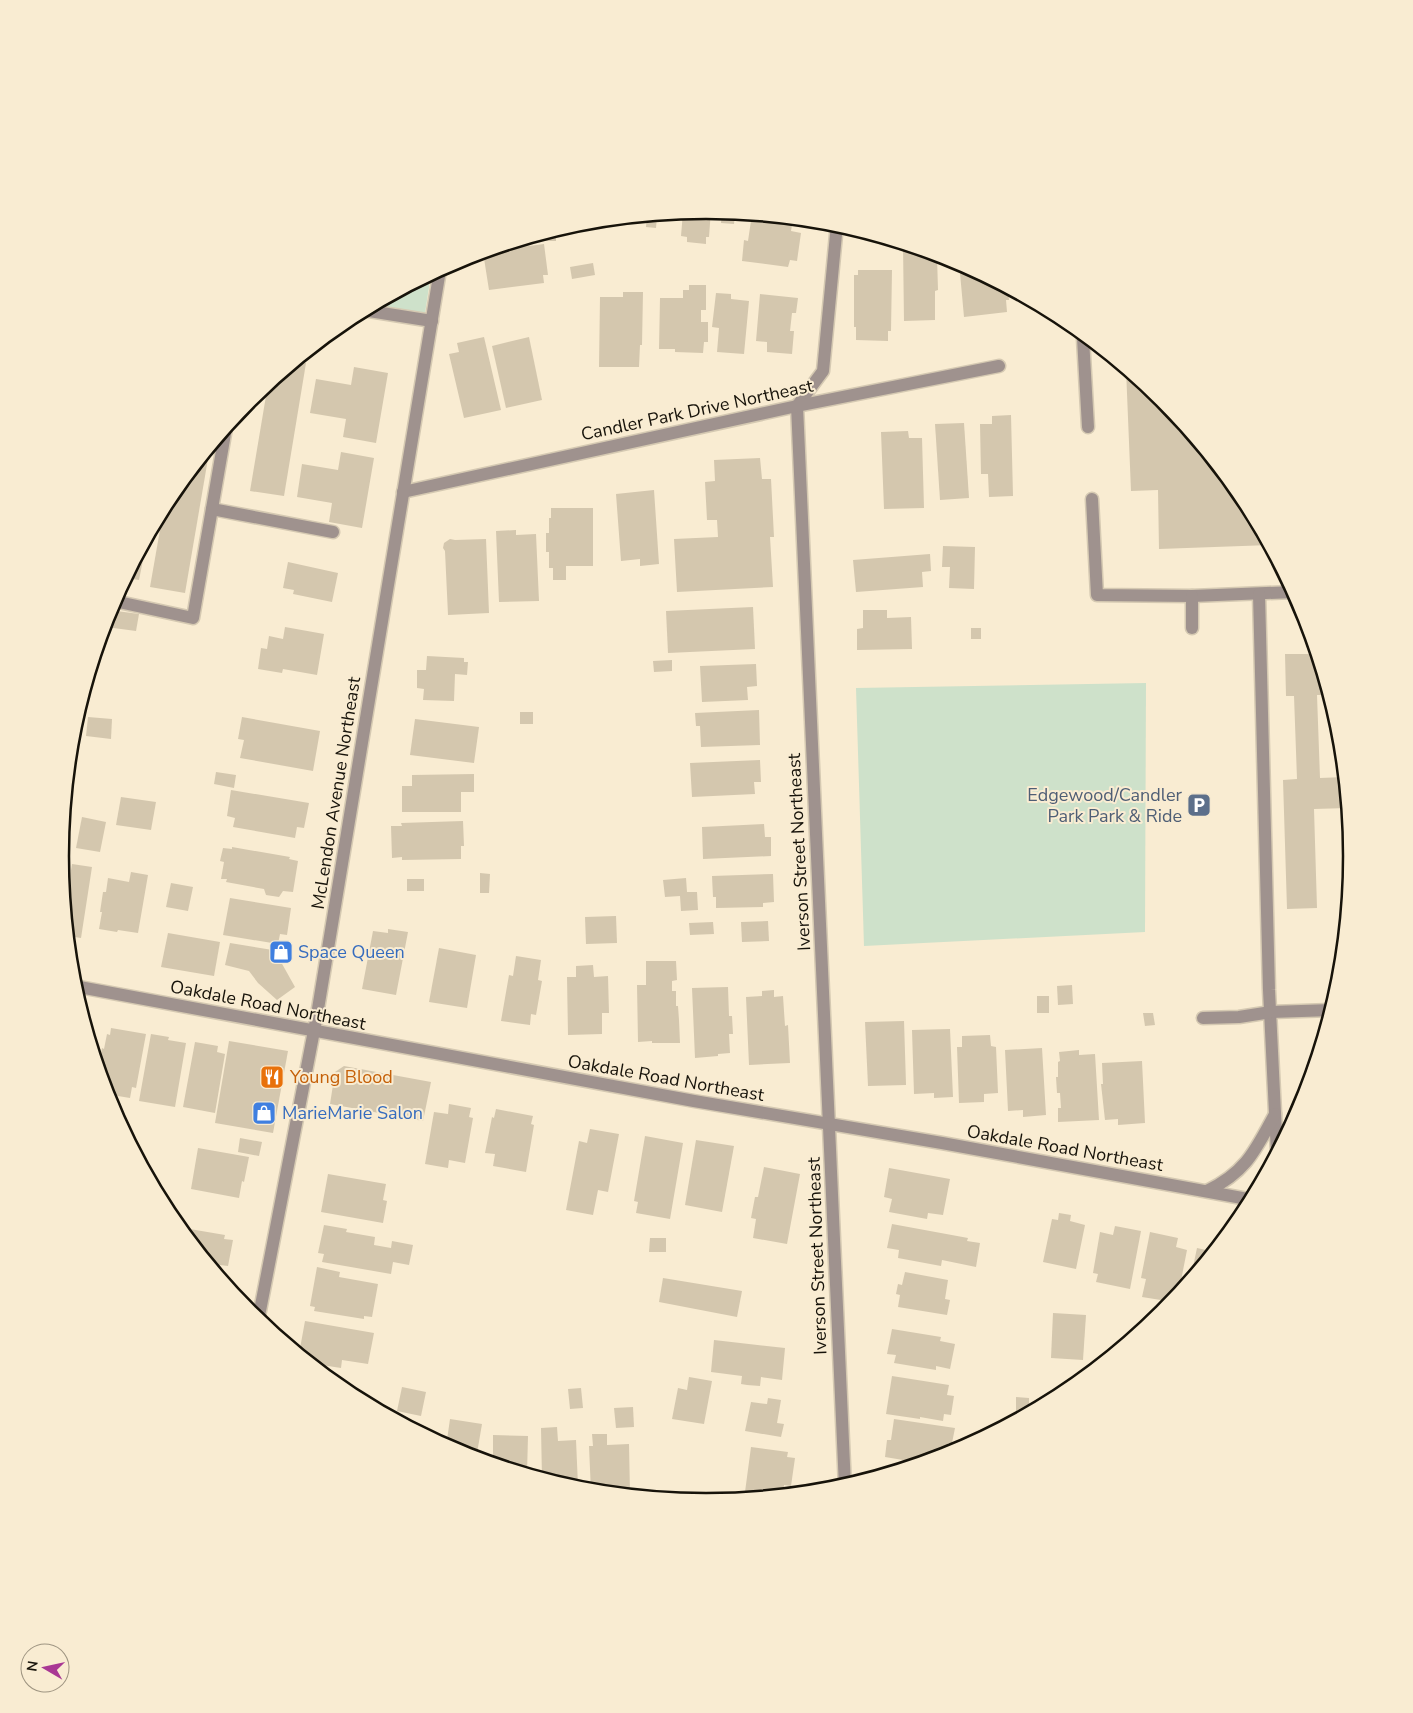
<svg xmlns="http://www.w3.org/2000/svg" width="1413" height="1713" viewBox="0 0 1413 1713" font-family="'Nunito Sans',sans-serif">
<rect width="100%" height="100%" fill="#f9ecd2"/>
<g fill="#cee1ca">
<polygon points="431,274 423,326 356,314"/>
<polygon points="1146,683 1145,932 864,946 856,688"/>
</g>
<g fill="#d4c7ae">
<polygon points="707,210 711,210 709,237 706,237 706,244 687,242 687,237 681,236 683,212"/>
<polygon points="722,213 735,214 734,224 721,223"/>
<polygon points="752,214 793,219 791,231 801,233 797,261 790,260 788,267 742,261 744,240 748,241"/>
<polygon points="647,216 657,217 656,228 646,227"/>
<polygon points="556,230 556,241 520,241"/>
<polygon points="544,244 548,275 543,275 544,283 489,290 483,252"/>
<polygon points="903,244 933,253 933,256 937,256 938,290 935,291 935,320 904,321"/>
<polygon points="593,263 595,275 572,279 570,267"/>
<polygon points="962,264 1008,288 1009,300 1006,300 1007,312 964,317 960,273 963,273"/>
<polygon points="858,270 892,270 891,331 888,331 888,341 856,340 856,327 854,327 854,275 858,275"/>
<polygon points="689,285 706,285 706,310 701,310 701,322 708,322 708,342 704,342 703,353 675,352 675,349 659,349 660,298 683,298 683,290 689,290"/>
<polygon points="623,292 643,292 642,345 640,345 639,367 599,367 600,297 623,297"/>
<polygon points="716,293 731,294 731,299 749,301 744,354 717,352 719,328 712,327"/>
<polygon points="760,294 798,298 796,313 792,313 790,331 794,331 792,354 767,352 767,342 756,341"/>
<polygon points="484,337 501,410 464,418 449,354 459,352 457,343"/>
<polygon points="529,337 542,400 506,408 492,346"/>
<polygon points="296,361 306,363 284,496 250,491 268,384"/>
<polygon points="354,367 388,373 376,443 343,437 346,419 310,413 316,379 351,385"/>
<polygon points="1126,369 1164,400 1244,498 1270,545 1159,549 1158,490 1131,491"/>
<polygon points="1011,415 1013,496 989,497 988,474 981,474 980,424 992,424 992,416"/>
<polygon points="964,423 969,498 940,500 935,424"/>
<polygon points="908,431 909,438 922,438 924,508 884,509 881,432"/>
<polygon points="210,447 185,593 150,587 164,507 169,497"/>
<polygon points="341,452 374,458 362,528 329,522 332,503 297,497 302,464 338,470"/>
<polygon points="760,458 762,479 771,479 774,537 770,537 773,587 677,592 674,539 718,537 717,520 707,520 705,482 715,481 714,460"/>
<polygon points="654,490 659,564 640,566 640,559 621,561 616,494"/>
<polygon points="551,508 593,508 593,566 566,566 566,580 553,580 553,568 549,568 549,552 546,552 546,533 549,533 549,518 551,518"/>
<polygon points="516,530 516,535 536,534 539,601 499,602 496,531"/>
<polygon points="450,539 455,540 486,539 489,613 448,615 445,551 443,548 444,543"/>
<polygon points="143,545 146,545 139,580 126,578"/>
<polygon points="943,546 975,547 974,589 949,588 950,567 942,567"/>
<polygon points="930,554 931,571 922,572 923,587 856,592 853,560"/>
<polygon points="288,562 338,573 332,602 293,594 294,590 283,588"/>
<polygon points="753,607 755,649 668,653 666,611"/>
<polygon points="109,610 139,614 136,631 106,627"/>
<polygon points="863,610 887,610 887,618 911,617 912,649 857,650 857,629 863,628"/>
<polygon points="285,627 324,634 317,675 283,669 282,673 258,669 261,648 267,649 269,636 283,639"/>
<rect x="971" y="628" width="10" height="11"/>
<polygon points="1285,654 1317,654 1327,686 1326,695 1317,695 1320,778 1345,777 1348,808 1314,809 1317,908 1287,909 1283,780 1297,779 1294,696 1286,696"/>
<polygon points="427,656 464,658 464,662 468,662 467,675 455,674 454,701 423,700 424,689 417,688 417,670 426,670"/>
<polygon points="672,660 672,671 654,672 653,661"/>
<polygon points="756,664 757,686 747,687 748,700 702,702 700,666"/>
<polygon points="759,710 760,745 701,747 700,726 696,726 695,713"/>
<rect x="520" y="712" width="13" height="12"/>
<polygon points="88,717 112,719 111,739 86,736"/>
<polygon points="242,717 320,731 313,771 240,758 244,740 238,739"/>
<polygon points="415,719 479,727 474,763 410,755"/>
<polygon points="760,760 761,782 754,782 755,794 692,797 690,763"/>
<polygon points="216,772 236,775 234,788 214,784"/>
<polygon points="474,774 474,792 461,792 461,812 402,812 402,786 412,786 412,775"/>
<polygon points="231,790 309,803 304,828 297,827 295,838 233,827 235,818 227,816"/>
<polygon points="121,797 156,802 151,830 116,825"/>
<polygon points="82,817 106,822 100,852 76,848"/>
<polygon points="463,821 464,846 461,846 461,859 402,860 402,857 392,858 391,826 402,826 401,823"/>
<polygon points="764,824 765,837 771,837 771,856 703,859 702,827"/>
<polygon points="232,847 290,857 289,859 298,861 293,892 283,891 279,897 266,895 264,889 226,882 227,879 221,879 224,862 220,861 223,848 232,849"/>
<polygon points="72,864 92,867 81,938 68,936 62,876 70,877"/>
<polygon points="131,872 148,875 138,933 118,930 117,932 99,929 102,912 100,912 103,892 106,892 108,878 129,882"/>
<polygon points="480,873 490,874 489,893 480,893"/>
<polygon points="773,874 774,902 763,903 763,907 716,908 716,897 713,897 712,876"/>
<polygon points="686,878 687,892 697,892 698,910 681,911 680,896 665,897 663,880"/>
<rect x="407" y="879" width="17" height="12"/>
<polygon points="171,883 193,887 188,911 166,907"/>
<polygon points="230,898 291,908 287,935 280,934 278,944 223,935"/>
<polygon points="616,916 617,943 586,944 585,917"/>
<polygon points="768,921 769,941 742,942 741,922"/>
<polygon points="713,922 714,934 690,935 689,923"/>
<polygon points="388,929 408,932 396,995 362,989 373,931 388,933"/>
<polygon points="168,933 220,942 214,976 161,967"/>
<polygon points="230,943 285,952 281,962 295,987 277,1000 258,983 249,971 225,965"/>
<polygon points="439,948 476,955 467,1008 429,1002"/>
<polygon points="516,956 541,960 538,980 542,981 536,1015 531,1014 530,1025 501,1021 509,975 513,976"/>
<polygon points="646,961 676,961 677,980 672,981 672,991 676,991 676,1006 678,1006 679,1020 680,1043 652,1043 652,1041 638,1042 637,985 646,985"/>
<polygon points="593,965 594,977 608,976 609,1013 602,1013 602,1034 568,1035 567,977 576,977 576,966"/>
<polygon points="1072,985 1073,1004 1058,1005 1057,986"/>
<polygon points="728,987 729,1016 732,1016 733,1034 729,1034 730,1053 718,1054 718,1056 695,1058 692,988"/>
<polygon points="774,990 774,997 783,996 785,1026 788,1025 790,1063 749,1065 746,997 762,996 762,991"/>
<rect x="1037" y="996" width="12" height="17"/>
<polygon points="1143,1013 1153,1013 1155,1025 1145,1026"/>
<polygon points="904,1021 906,1085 868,1086 865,1022"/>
<polygon points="111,1028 146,1034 136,1088 132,1087 130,1098 106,1094 101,1076 102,1066 99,1066 102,1048 104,1049 107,1034 110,1035"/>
<polygon points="950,1029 953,1097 934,1098 934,1093 914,1094 912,1030"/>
<polygon points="151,1034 169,1037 168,1040 186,1043 175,1107 139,1101"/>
<polygon points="990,1035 991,1046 996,1047 998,1093 984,1094 984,1102 959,1103 957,1047 962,1047 962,1036"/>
<polygon points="229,1041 288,1051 273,1133 215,1123"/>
<polygon points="195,1042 218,1046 217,1052 225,1054 215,1113 183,1107"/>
<polygon points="1042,1048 1046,1115 1023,1117 1023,1110 1008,1111 1005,1050"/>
<polygon points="1079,1050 1079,1055 1095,1054 1099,1120 1058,1122 1058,1108 1061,1108 1060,1093 1057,1093 1056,1077 1058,1077 1058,1062 1060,1061 1059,1052"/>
<polygon points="1142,1061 1145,1123 1118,1125 1118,1119 1105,1120 1101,1084 1103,1084 1102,1063"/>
<polygon points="344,1066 431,1082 423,1121 330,1104 335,1072"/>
<polygon points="449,1104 471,1108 469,1117 473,1118 465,1163 449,1160 448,1168 425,1164 434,1112 448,1114"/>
<polygon points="496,1109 533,1116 531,1124 534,1125 526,1172 493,1166 495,1154 485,1153 492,1117 494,1118"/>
<polygon points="590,1129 619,1134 608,1192 598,1190 593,1215 566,1210 579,1141 587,1143"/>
<polygon points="645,1136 683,1143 670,1219 636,1213 638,1202 634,1201"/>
<polygon points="240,1138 262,1142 259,1156 238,1152"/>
<polygon points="696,1140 734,1146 722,1212 685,1205"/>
<polygon points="198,1148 249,1157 244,1182 242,1181 239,1198 191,1189"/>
<polygon points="764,1167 800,1174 787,1244 753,1238 756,1219 751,1218 755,1197 758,1197"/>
<polygon points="889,1168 950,1179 943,1215 928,1213 927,1219 889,1212 892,1199 884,1197"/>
<polygon points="328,1174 386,1184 383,1200 387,1201 383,1223 321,1212"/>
<polygon points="1059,1213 1071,1215 1070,1221 1085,1225 1076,1269 1043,1262 1052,1219 1058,1220"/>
<polygon points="892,1224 968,1238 967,1241 980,1243 976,1267 942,1260 941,1266 898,1258 899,1250 887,1248"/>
<polygon points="324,1225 347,1229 346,1232 375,1237 374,1245 391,1248 392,1241 413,1245 409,1265 393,1262 391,1274 322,1262 324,1254 318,1253"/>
<polygon points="1115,1226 1141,1231 1130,1289 1096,1282 1098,1274 1093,1273 1100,1232 1113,1235"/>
<polygon points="178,1227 225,1235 224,1239 233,1240 228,1266 220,1265 220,1268 210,1266"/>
<polygon points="1150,1232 1178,1238 1176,1247 1187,1250 1178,1296 1169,1295 1167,1301 1142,1297 1146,1279 1141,1278"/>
<polygon points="650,1238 666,1238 666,1252 649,1252"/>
<polygon points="1197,1248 1215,1252 1190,1281"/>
<polygon points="317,1267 340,1272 339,1277 378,1284 372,1317 364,1316 364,1319 314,1311 315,1307 310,1306"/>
<polygon points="905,1272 948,1280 945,1299 950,1300 947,1315 898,1307 900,1295 896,1294 898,1284 902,1285"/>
<polygon points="663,1278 742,1291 737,1317 659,1302"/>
<polygon points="1053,1313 1086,1315 1083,1360 1051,1358"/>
<polygon points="305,1321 374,1333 368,1364 342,1360 341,1368 309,1363 299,1354"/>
<polygon points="892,1329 941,1337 940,1341 955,1344 950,1369 936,1366 936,1370 894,1363 896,1355 887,1354"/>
<polygon points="714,1340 785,1348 782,1380 761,1377 760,1386 747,1385 741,1384 742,1376 711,1372"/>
<polygon points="320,1372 339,1375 337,1385 354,1388 352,1397 347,1394"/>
<polygon points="892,1376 949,1385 947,1395 954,1396 951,1415 944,1414 943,1421 920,1417 920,1419 886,1414"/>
<polygon points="689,1377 712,1381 704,1424 672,1419 678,1388 687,1390"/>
<polygon points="402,1387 426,1392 421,1416 397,1411"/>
<polygon points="581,1388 583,1408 570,1409 568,1389"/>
<polygon points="1016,1397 1029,1398 1029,1412 1016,1412"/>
<polygon points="768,1398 781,1400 777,1423 784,1424 781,1437 745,1431 751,1402 767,1404"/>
<polygon points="633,1407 634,1427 616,1428 614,1408"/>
<polygon points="450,1419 482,1424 476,1459 459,1454 446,1447"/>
<polygon points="894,1419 955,1428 952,1443 948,1443 946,1456 929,1461 916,1459 915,1462 885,1457 887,1440 891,1440"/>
<polygon points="557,1427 558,1441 576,1440 578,1486 566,1486 542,1479 541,1428"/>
<polygon points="592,1434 607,1434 607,1445 629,1444 630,1493 624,1494 624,1495 591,1492 589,1446 593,1446"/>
<polygon points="493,1435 528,1436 527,1474 493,1464"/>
<polygon points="751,1447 788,1452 787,1457 795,1458 791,1486 784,1485 783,1496 775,1496 745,1492"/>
</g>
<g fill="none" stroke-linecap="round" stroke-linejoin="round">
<g stroke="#d5c9b2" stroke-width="15">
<g id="minor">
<polyline points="837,224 823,371 797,406 845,1487"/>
<polyline points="363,310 432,321"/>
<polyline points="1083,338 1088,427"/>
<polyline points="403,492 797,406 999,366"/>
<polyline points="1092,499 1097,595 1192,596 1294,592"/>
<polyline points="212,509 333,532"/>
<polyline points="1259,594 1269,990 1277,1154"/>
<polyline points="1192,596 1192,628"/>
<polyline points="114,601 193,618 226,428"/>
<polyline points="74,986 694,1101 942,1143 1253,1200"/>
<polyline points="1203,1018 1239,1017 1271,1012 1332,1010"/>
<path d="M 1207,1191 C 1246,1172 1255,1151 1275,1114"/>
<polyline points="258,1321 317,1015 440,270"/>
</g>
</g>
<use href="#minor" stroke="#9f928e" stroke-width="12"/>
</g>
<defs>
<g id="parking-square" transform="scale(1.25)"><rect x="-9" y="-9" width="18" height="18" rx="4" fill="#5c6f8a" stroke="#f9ecd2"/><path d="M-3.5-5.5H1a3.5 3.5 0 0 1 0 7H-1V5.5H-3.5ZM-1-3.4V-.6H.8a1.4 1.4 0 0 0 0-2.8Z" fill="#fff"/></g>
<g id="shop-square" transform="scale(1.25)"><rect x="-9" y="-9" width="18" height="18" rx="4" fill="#3f7fe0" stroke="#f9ecd2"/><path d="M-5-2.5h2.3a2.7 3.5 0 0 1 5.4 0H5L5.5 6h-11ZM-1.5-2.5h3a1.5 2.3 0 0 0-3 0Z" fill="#fff"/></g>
<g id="restaurant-square" transform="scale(1.25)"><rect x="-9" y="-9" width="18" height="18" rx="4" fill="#e8710a" stroke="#f9ecd2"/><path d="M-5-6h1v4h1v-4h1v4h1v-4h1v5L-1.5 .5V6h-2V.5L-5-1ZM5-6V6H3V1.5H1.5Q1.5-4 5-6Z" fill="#fff"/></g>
</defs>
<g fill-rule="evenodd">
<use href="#parking-square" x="1199" y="805"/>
<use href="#shop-square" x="281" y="952"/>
<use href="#restaurant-square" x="272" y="1077"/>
<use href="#shop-square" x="264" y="1113"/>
</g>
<g text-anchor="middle" stroke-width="4" stroke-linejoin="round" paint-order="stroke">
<g font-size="18" fill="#17130a" stroke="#f9ecd2">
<text transform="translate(697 410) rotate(-12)" y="6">Candler Park Drive Northeast</text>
<text transform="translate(336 793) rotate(-81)" y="6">McLendon Avenue Northeast</text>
<text transform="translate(799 852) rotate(-93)" y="6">Iverson Street Northeast</text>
<text transform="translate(268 1005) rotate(11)" y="6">Oakdale Road Northeast</text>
<text transform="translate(666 1078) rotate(10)" y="6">Oakdale Road Northeast</text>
<text transform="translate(1065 1148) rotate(10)" y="6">Oakdale Road Northeast</text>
<text transform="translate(817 1256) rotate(-92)" y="6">Iverson Street Northeast</text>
</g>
<g font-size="18" fill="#4e5e75" stroke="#f9ecd2" text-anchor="end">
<text x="1182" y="801">Edgewood/Candler<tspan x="1182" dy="21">Park Park &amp; Ride</tspan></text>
</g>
<g font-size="18" fill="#366cbe" stroke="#f9ecd2" text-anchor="start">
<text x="298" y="958">Space Queen</text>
<text x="282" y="1119">MarieMarie Salon</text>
</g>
<g font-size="18" fill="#c56008" stroke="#f9ecd2" text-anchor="start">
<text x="290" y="1083">Young Blood</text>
</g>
</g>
<path d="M0 0H1413V1713H0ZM69 856a637 637 0 1 1 1274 0a637 637 0 1 1-1274 0Z" fill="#f9ecd2" fill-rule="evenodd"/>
<path fill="none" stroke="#17130a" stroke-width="2.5" d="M69 856a637 637 0 1 1 1274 0a637 637 0 1 1-1274 0Z"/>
<g transform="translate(45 1668) rotate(279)"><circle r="24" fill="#f9ecd2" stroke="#9f9582"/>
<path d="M0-4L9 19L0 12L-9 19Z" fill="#a93894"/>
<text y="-8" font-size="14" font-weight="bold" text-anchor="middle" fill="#17130a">N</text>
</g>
</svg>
